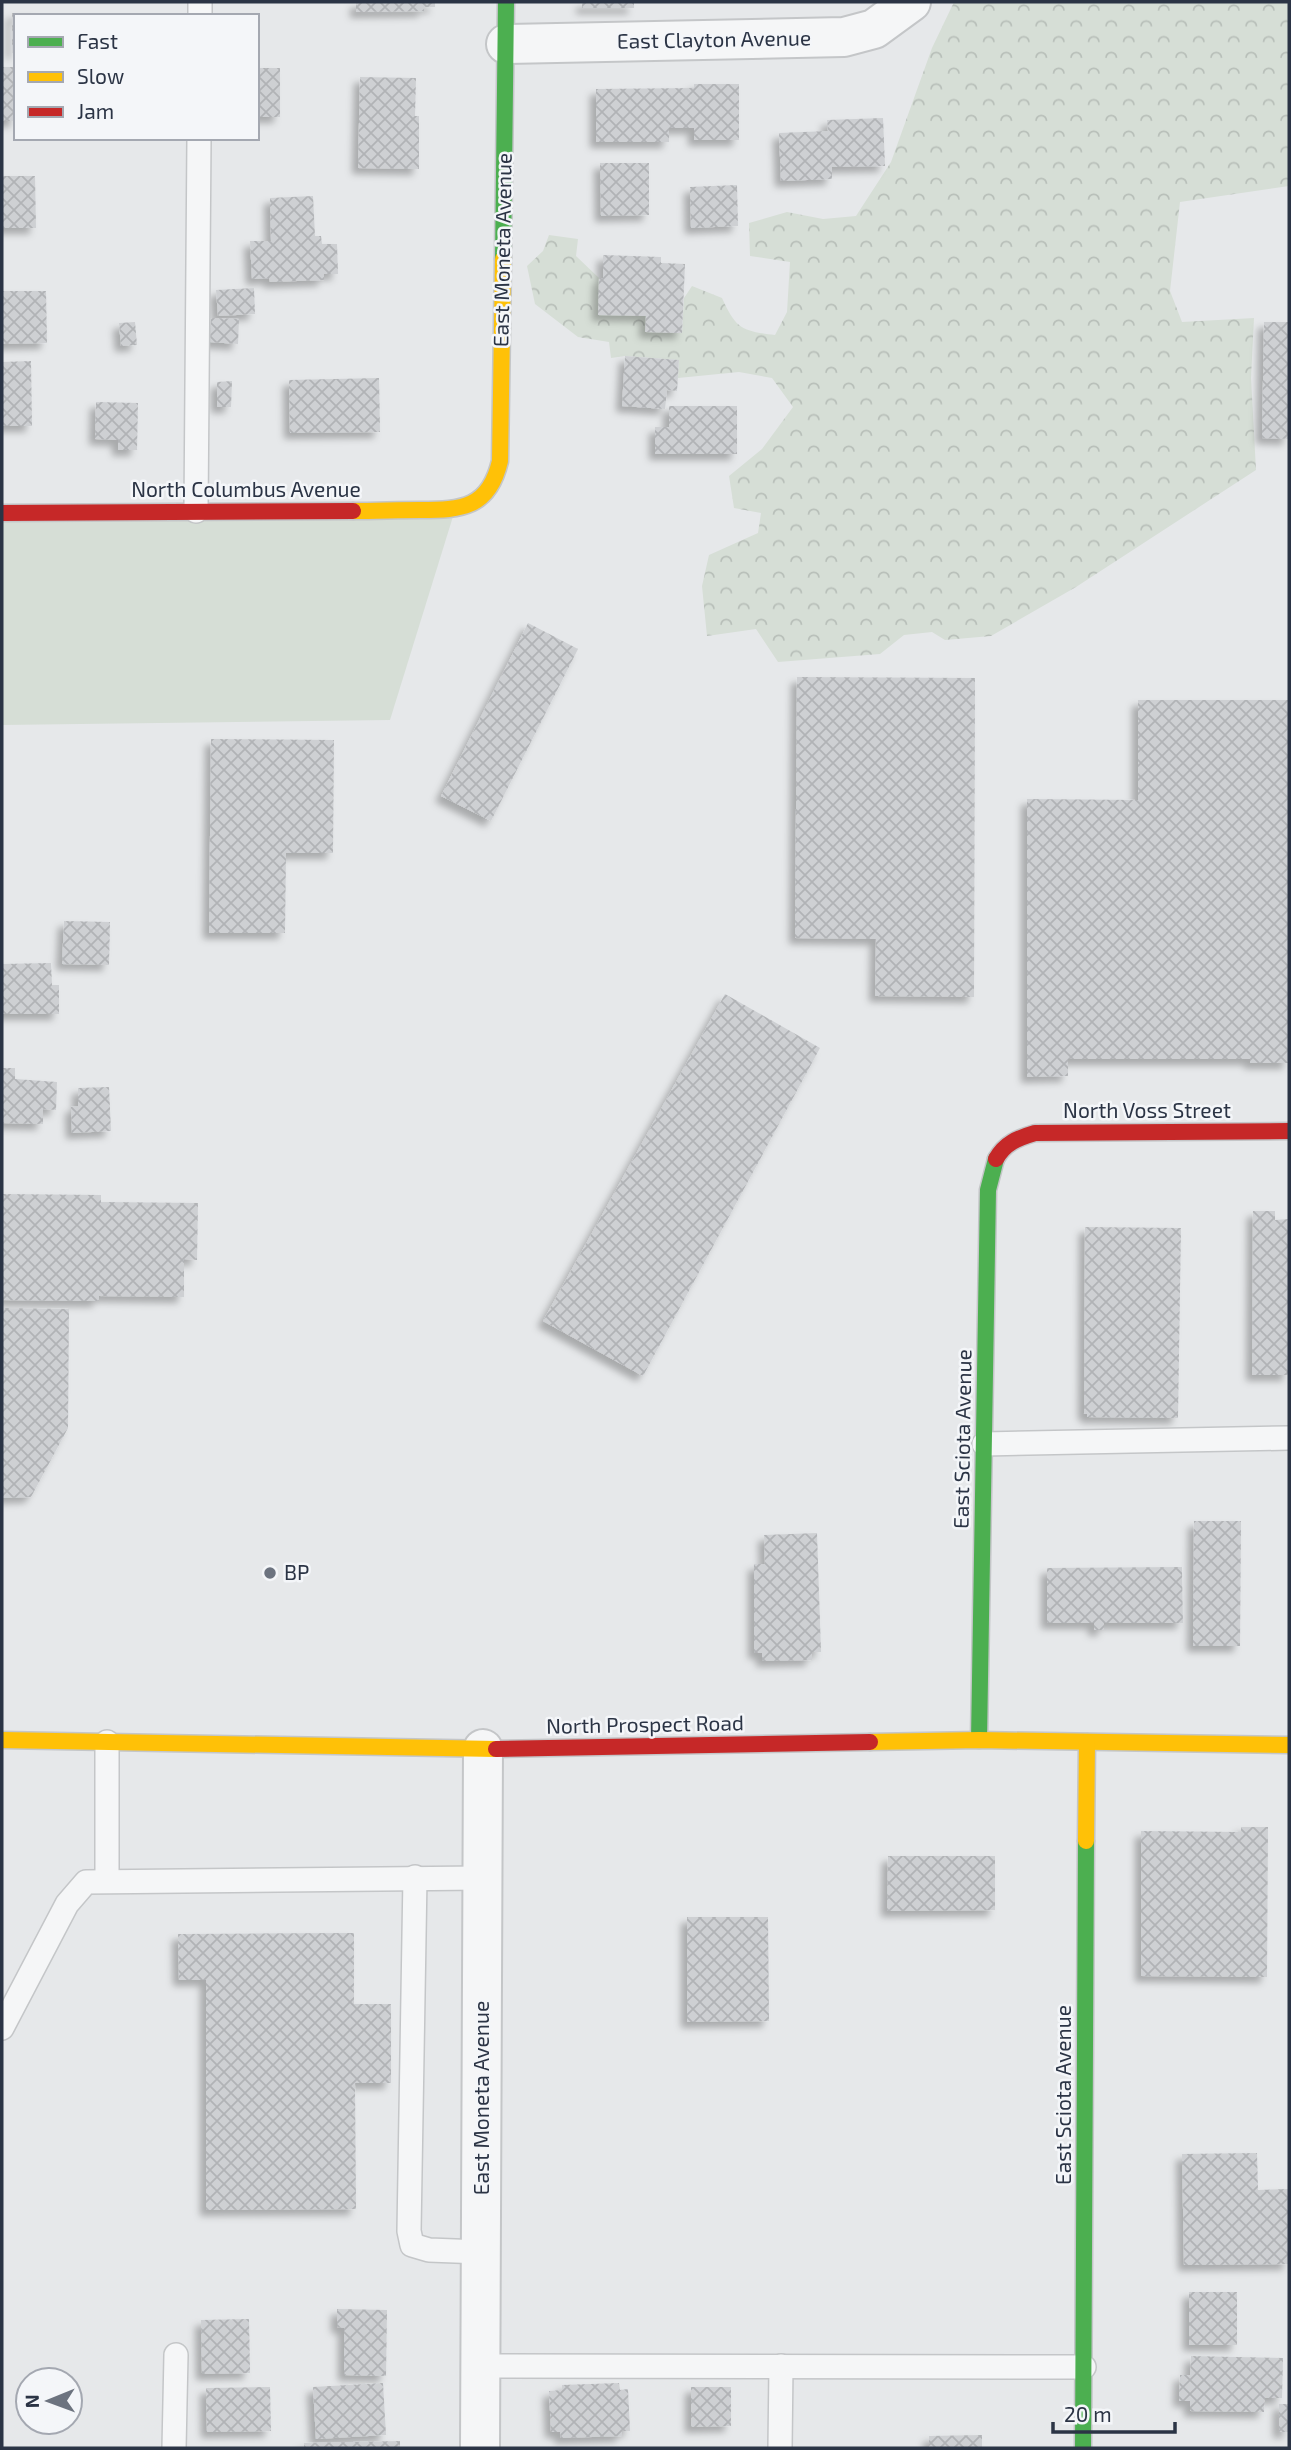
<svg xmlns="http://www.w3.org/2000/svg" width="1291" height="2450" viewBox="0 0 1291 2450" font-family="'Exo 2',sans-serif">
<defs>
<pattern id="forest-crowns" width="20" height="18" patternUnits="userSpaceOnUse" patternTransform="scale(1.75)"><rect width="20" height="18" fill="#d6ded6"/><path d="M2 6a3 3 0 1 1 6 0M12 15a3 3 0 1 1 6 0" fill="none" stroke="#b8bfb9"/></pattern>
<pattern id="building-cross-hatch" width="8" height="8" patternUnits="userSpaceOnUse" patternTransform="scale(1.75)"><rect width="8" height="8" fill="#ced0d3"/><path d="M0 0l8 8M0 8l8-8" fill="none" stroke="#b1b3b6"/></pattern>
<filter id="shadow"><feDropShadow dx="-6" dy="6" stdDeviation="3.5" flood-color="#0004"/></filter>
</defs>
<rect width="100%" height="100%" fill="#e6e8ea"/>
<path fill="url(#forest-crowns)" d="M 954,2 L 1289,2 L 1289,186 L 1180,202 L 1170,291 L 1182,322 L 1254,318 L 1251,378 L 1256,470 L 1076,587 L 991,636 L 945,640 L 932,632 L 904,635 L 880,654 L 778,662 L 756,629 L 707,636 L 702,586 L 709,555 L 758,533 L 761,513 L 734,508 L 729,476 L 762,449 L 793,407 L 772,378 L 739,372 L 678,378 L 679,360 L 625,356 L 611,358 L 609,342 L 578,337 L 535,304 L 527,266 L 543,251 L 549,235 L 578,239 L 576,256 L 599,278 L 599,314 L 646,316 L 646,332 L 682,333 L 684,298 L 692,286 L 722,298 C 736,329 742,331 775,335 L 787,312 L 790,262 L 750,256 L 749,223 L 787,212 L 823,219 L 856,216 L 891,162 L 932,48 Z"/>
<polygon fill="#d6ded6" points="455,510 390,720 2,725 2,513"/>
<g fill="url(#building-cross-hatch)" filter="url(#shadow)">
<polygon points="356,2 435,2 435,7 424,7 424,11 356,12"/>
<rect x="582" y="2" width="52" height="6"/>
<polygon points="12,13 39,13 39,16 16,16 16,53 12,53"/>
<rect x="2" y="67" width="14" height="54"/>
<rect x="257" y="68" width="23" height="49"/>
<polygon points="360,77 416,78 415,116 419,116 419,169 358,168"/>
<polygon points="694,84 739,84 739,140 694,140 694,128 669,128 669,142 596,142 596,89 694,88"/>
<polygon points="883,118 885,166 832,167 832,179 781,181 779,133 828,131 827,120"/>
<polygon points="600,163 649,163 649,215 601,216"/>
<polygon points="2,176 35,176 36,228 2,228"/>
<polygon points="737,185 738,226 691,228 690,187"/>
<polygon points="313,196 315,236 321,236 322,244 337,244 338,274 324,274 324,280 270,282 269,278 252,279 250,241 271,241 270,198"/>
<polygon points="603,255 661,257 661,263 685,264 682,333 645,332 646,316 598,315 599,278 603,278"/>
<polygon points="254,288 255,314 218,316 216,290"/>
<polygon points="2,291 46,291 47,343 2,344"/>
<polygon points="211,318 239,319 238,344 210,342"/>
<polygon points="135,322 137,345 121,346 119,323"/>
<polygon points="1264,322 1289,322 1289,439 1262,438"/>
<polygon points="625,356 679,360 677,391 667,390 665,409 622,406"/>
<polygon points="31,361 32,426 2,426 2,362"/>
<polygon points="379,378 380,432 290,433 289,380"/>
<polygon points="232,381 231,407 217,407 217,382"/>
<polygon points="96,402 138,403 137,450 118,450 118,440 95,439"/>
<polygon points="669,406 737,406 737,454 655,454 655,427 669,427"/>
<polygon points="528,623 578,649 491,821 441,796"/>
<polygon points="797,677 975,678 974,997 875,996 876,939 795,938"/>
<polygon points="1138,700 1289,700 1289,1063 1250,1063 1250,1059 1068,1059 1068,1076 1027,1077 1027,799 1138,800"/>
<polygon points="211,739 334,740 333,853 286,853 285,933 209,933"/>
<polygon points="64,921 110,922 109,965 62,964"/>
<polygon points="51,963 52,985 59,985 59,1014 2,1014 2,964"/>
<polygon points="725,994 820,1048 643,1376 543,1321"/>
<polygon points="2,1068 15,1068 15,1079 57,1082 56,1110 43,1109 43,1124 2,1123"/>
<polygon points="109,1087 111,1131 72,1133 71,1107 78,1106 78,1088"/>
<polygon points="2,1194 101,1195 101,1202 198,1203 197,1260 184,1259 184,1297 99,1296 99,1301 2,1300"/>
<polygon points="1253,1211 1275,1211 1275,1220 1289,1219 1289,1375 1252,1375"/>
<polygon points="1085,1227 1181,1228 1178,1418 1087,1417 1087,1414 1084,1414"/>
<polygon points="2,1308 69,1309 68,1428 31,1497 2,1498"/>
<polygon points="1194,1521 1241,1521 1240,1646 1193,1646"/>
<polygon points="817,1533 821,1652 812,1652 812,1660 762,1661 762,1653 754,1653 754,1564 765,1564 764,1535"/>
<polygon points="1182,1567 1183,1623 1104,1623 1104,1630 1094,1630 1094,1623 1047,1623 1047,1568"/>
<polygon points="1241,1827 1268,1827 1267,1977 1141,1976 1141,1831 1241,1832"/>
<polygon points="888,1856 995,1856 995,1910 887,1911"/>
<polygon points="687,1917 768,1917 769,2021 687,2022"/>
<polygon points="354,1933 354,2004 391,2004 391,2083 355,2083 356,2209 206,2210 206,1980 179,1980 178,1934"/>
<polygon points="1257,2153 1258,2190 1288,2189 1289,2264 1184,2265 1182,2154"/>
<rect x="1189" y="2292" width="48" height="53"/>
<polygon points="337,2309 387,2310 386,2376 344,2375 344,2328 337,2327"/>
<polygon points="249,2319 250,2373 202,2374 201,2320"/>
<polygon points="1191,2356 1283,2358 1282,2398 1265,2398 1264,2412 1190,2411 1190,2401 1179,2401 1180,2375 1190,2375"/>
<polygon points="383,2383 386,2435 316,2439 313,2387"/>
<polygon points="619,2383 620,2390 628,2389 630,2431 622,2431 622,2436 561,2438 560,2432 551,2432 549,2391 562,2390 562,2385"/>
<polygon points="270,2387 271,2431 207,2432 206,2388"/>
<polygon points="691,2387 731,2387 731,2426 691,2427"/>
<rect x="1279" y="2404" width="10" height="28"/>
<polygon points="982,2435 982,2448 929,2448 929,2436"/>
<polygon points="400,2441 400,2448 304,2448 304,2443"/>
</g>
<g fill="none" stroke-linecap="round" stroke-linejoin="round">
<g stroke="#c4c6c8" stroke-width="26">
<g id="lane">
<polyline points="200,16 200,2"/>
<polyline points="196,511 199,138"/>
<polyline points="984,1444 1289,1438"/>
<polyline points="107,1742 107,1880"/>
<polyline points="415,1877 409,2231 412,2245 429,2250 481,2252"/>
<polyline points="2,2028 67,1904 86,1882 482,1878"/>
<polyline points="480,2366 1084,2367"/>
<polyline points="174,2448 176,2355"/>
<polyline points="780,2448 781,2366"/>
</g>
</g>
<g stroke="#c4c6c8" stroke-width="42">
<g id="street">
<polyline points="506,44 844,37 874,29 911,2"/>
<polyline points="480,2448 483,1749"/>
</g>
</g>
<g stroke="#c4c6c8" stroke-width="19">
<g id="fast">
<polyline points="503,259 506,2"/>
<polyline points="979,1740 988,1190 996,1159"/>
<polyline points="1083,2448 1086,1841"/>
</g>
</g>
<g stroke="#c4c6c8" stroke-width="19">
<g id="slow">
<path d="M 353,511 C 376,511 398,510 420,510 C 462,510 489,508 500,461 L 503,259"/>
<polyline points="2,1740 496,1749"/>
<polyline points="870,1742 979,1740 1289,1745"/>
<polyline points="1086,1841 1087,1742"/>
</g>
</g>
<g stroke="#c4c6c8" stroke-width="19">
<g id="jam">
<polyline points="2,513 353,511"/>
<path d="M 996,1159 C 1005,1143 1018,1138 1035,1133 L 1289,1131"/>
<polyline points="496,1749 870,1742"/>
</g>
</g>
<use href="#lane" stroke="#f5f6f7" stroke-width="23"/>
<use href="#street" stroke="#f5f6f7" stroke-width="38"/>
<use href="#fast" stroke="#4caf50" stroke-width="16"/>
<use href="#slow" stroke="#ffc107" stroke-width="16"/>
<use href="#jam" stroke="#c62828" stroke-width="16"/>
</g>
<circle fill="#6c737f" stroke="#f4f6f9" stroke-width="2.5" cx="270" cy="1573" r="7"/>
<g text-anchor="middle" stroke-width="5" stroke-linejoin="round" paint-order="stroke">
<g font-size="21" fill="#2b3445" stroke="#f4f6f9">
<text transform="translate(714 40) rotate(-1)" y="7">East Clayton Avenue</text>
<text transform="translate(503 250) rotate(-89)" y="7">East Moneta Avenue</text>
<text x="246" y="497">North Columbus Avenue</text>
<text x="1147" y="1118">North Voss Street</text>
<text transform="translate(963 1439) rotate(-89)" y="7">East Sciota Avenue</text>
<text transform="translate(645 1725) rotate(-1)" y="7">North Prospect Road</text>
<text transform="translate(1064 2095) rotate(-90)" y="7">East Sciota Avenue</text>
<text transform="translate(482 2098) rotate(-90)" y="7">East Moneta Avenue</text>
</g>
<g font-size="21" fill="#2b3445" stroke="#f4f6f9" text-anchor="start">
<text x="284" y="1580">BP</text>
</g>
</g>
<rect width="1291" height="2450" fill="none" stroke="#2b3445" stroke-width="7"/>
<rect x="14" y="14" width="245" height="126" fill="#f4f6f9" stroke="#a4a8b1" stroke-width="2"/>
<rect x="28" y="37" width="35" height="10" fill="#4caf50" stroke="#a4a8b1" stroke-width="2"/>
<text x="77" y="49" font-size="21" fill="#2b3445">Fast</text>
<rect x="28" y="72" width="35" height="10" fill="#ffc107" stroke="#a4a8b1" stroke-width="2"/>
<text x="77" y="84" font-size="21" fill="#2b3445">Slow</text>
<rect x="28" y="107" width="35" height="10" fill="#c62828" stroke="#a4a8b1" stroke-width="2"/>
<text x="77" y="119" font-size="21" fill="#2b3445">Jam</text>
<g transform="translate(49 2401) rotate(269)"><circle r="33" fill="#f4f6f9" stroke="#a4a8b1" stroke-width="2"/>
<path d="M0-5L12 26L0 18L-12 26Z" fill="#6c737f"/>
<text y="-10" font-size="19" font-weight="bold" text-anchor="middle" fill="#2b3445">N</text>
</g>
<path d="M1053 2422v10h122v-10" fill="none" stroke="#2b3445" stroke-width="3.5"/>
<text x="1064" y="2422" font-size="21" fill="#2b3445" stroke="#f4f6f9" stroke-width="5" paint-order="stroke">20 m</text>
</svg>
